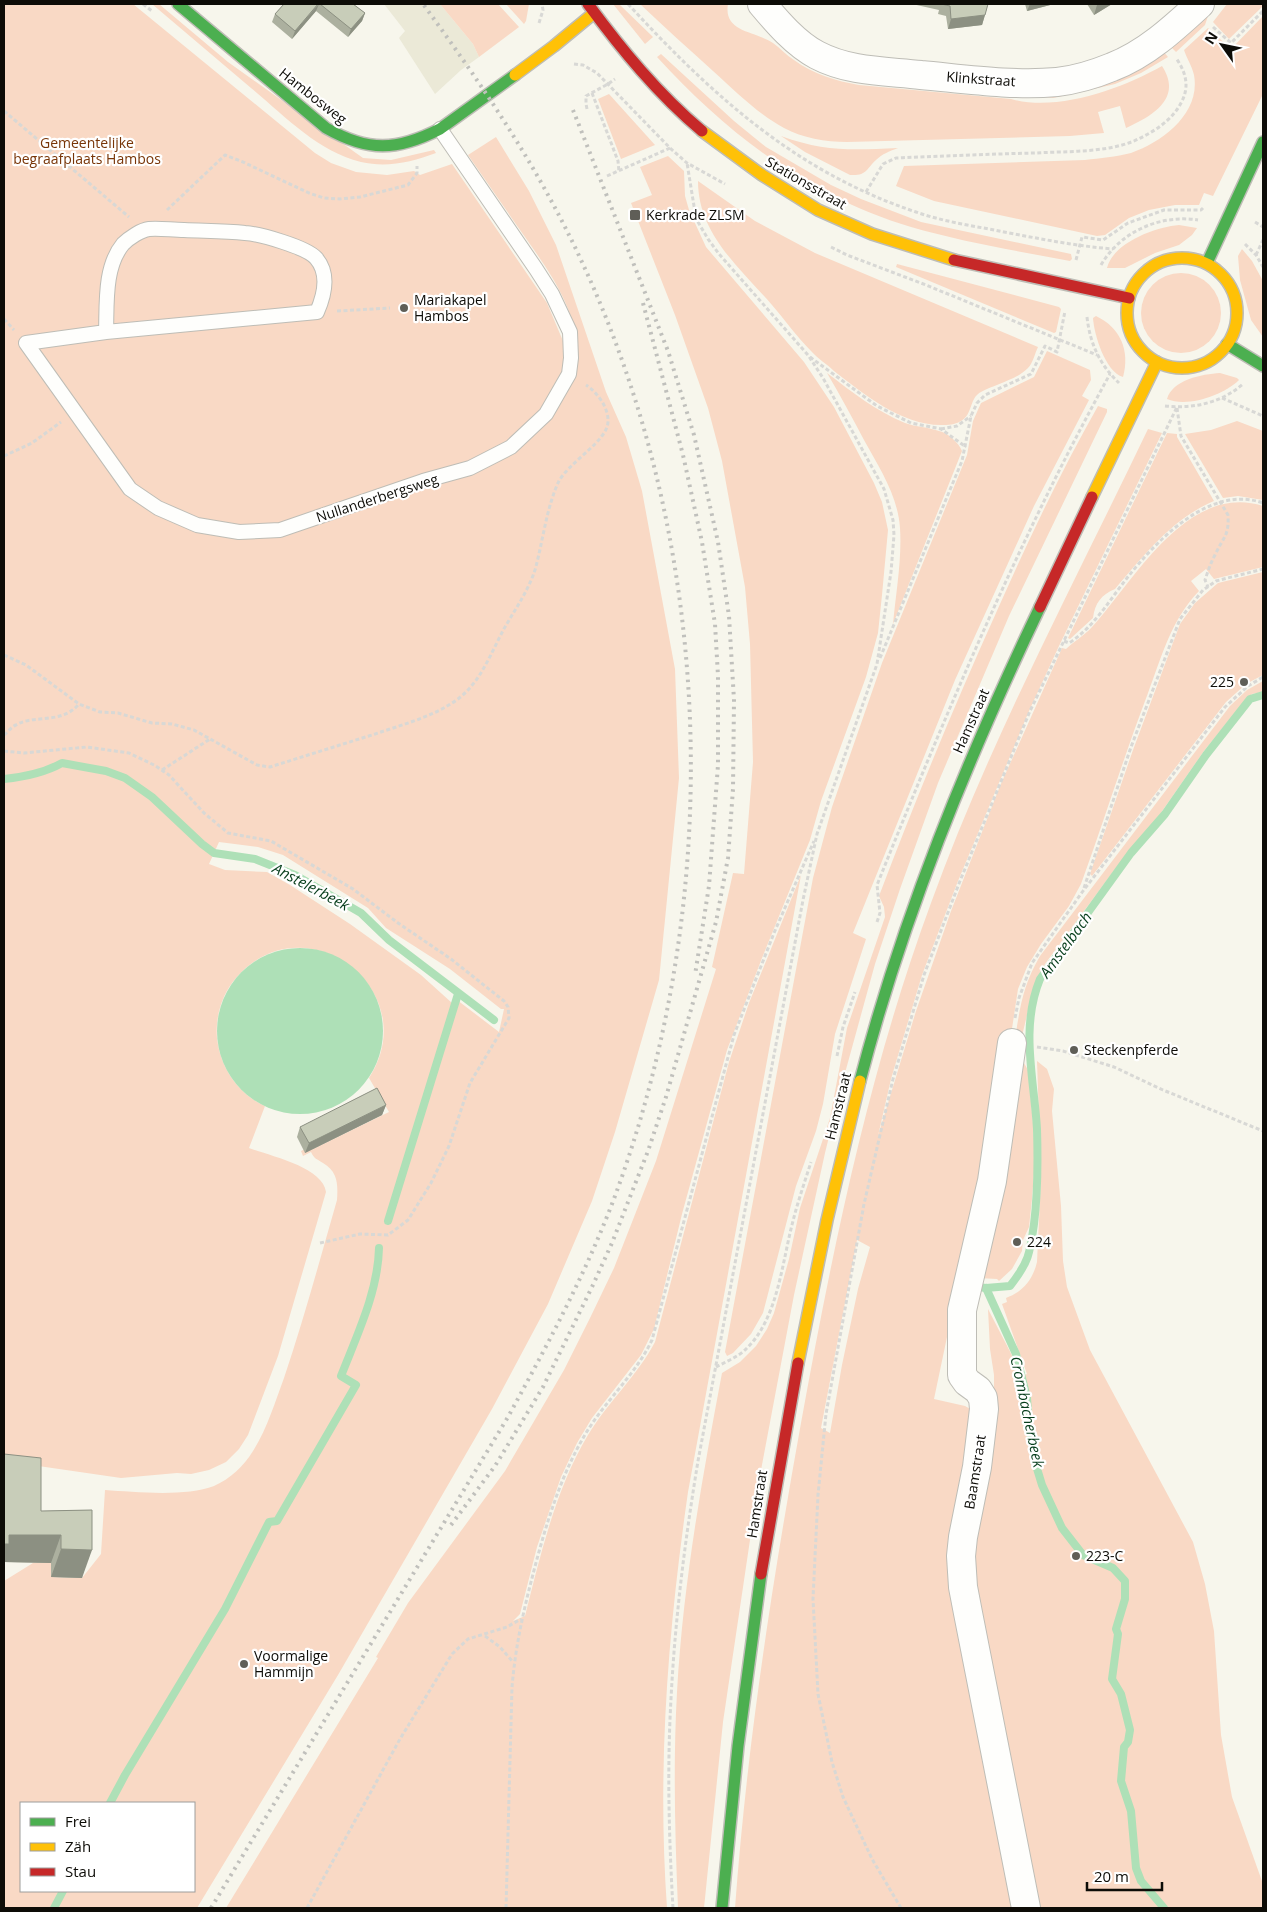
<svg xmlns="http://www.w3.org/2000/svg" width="1267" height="1912" viewBox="0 0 1267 1912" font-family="'Open Sans',sans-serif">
<rect width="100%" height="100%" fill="#f7f6ec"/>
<polygon fill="#ebe9d7" points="384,4 440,4 473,44 479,57 461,70 435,94 399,38 405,31"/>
<g fill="#f9d9c5" fill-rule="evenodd">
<path d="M 4,4 L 133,4 L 315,153 L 331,163 L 356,172 L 387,175 L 414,171 L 420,175 L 452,164 L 547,303 L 563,341 L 577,366 C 581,315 553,277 525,237 C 506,210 487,182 468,155 L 496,137 L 529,191 L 556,245 L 606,392 L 626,437 L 642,491 L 675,669 L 679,778 L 659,980 L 615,1132 L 592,1201 L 548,1304 L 492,1409 L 338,1675 L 197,1908 L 4,1908 L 4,1581 L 33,1563 L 51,1563 L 51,1577 L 82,1578 L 101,1554 L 105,1490 C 135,1492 186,1497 214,1486 C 230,1479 244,1466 253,1451 C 267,1429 275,1402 284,1378 C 304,1319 320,1259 337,1200 C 338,1184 338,1172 323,1163 C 317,1159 314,1159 311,1152 L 303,1156 L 301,1151 L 309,1147 L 311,1150 L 389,1112 L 369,1078 C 426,990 304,899 236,978 C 222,994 215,1017 217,1038 C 220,1067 238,1094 265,1106 L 249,1148 C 270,1156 323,1167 326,1192 L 278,1356 L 248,1435 L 239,1449 L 226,1462 L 209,1470 L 191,1474 L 177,1473 L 121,1478 L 4,1461 ZM 219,842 L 258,847 L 283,855 L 368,908 L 386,928 L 450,969 L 501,1009 L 504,1009 L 499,1032 L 461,1003 L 458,1001 L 455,1006 L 391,1220 L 387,1219 L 389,1213 L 452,1003 L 421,975 L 350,924 L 290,885 L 267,872 L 225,870 L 209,864 ZM 21,1803 L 194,1803 L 194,1891 L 21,1891 Z"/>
<path d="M 152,4 L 159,4 L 228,62 L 363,158 L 391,160 L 434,150 L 436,153 C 412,162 387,168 361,162 C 317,151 285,116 251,88 C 218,60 185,32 152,4 Z"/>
<polygon points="440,4 498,4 519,27 479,57 473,44"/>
<polygon points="506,4 529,4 526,21 524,24"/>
<polygon points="613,4 619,4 653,37 645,44"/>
<path d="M 640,4 L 728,4 C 723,33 756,31 773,43 C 780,48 786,55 794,60 C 813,74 836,81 859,85 L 1011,99 C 1058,112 1121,89 1162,66 C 1183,98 1153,116 1126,128 L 1120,106 L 1098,112 L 1104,133 L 1070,136 L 847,142 C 825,142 803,138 784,128 C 758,114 735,91 713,71 C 689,49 664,27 640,4 Z"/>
<polygon points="1227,4 1263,4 1263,6 1229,39 1213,22"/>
<polygon points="1204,12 1208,16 1205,25 1176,52 1169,45"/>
<path d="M 1263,16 L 1263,94 L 1213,196 L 1204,193 L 1199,205 L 1175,205 L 1149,210 L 1129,218 L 1105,235 L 1097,236 L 934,201 L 896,186 L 904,166 L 1085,160 C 1100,158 1116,157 1131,153 C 1163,142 1201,113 1194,75 C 1192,66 1187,59 1184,50 L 1208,28 L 1231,49 Z"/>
<polygon points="1162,50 1168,57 1141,73 1115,84 1085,91 1053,98 1017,94"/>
<path d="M 661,54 L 734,121 L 766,147 L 831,185 L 861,199 L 921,222 L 1071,254 L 1072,259 L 1070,261 C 1017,251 963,242 911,227 C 810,197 727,134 657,57 Z"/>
<polygon points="609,94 655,145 621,159 598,99"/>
<path d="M 781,136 C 825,152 852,150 898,148 C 890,151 882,154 876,160 C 866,169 867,176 850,175 L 805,152 Z"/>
<path d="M 668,156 L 684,171 L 685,196 L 689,210 L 706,247 L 804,362 L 834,407 L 874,483 L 882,502 L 888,530 L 882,595 L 878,633 L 866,677 L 821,801 L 810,840 L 762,958 L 727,1050 L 682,1214 L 654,1329 L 641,1355 L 592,1418 L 577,1443 L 561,1477 L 537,1547 L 520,1614 L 513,1621 L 525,1616 C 540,1556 556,1488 588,1435 C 608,1402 637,1376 655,1342 L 729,1062 L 749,1003 L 801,875 L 688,1492 C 668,1631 657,1768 667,1908 L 226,1908 L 378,1658 L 376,1657 L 408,1603 L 505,1471 L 564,1370 L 591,1316 L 614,1268 L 656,1161 L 716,969 L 712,967 L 733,873 L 744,874 L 753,762 L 750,644 L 745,587 L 722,461 L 708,408 L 675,315 L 631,203 L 652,195 L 640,167 Z"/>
<path d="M 698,181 L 755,221 L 815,253 L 1038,347 C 1035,353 1033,363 1028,368 C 1018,379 994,385 981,392 C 965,400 978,426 941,425 C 901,425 864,394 834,371 C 827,364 818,359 811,351 C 797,337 785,320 772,305 C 740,268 698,234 698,181 Z"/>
<path d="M 1179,225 L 1197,228 L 1192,235 L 1179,245 L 1155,253 L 1125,268 L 1107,268 C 1113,243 1155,227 1179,225 Z"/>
<polygon points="1242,249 1252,261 1263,281 1263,337 1251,320 1240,280 1238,256"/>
<polygon points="897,264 1059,307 1061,309 1056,332 1054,333 896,267"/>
<circle cx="1181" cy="313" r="40"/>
<path d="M 1096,316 C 1121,328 1130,351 1123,377 C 1105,372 1094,334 1093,318 Z"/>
<polygon points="1047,351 1090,370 1091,380 1082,396 1089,400 1034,506 955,680 853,933 866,939 835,1034 823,1104 816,1131 796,1186 763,1313 751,1334 733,1353 727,1356 725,1352 813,878 832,807 882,663 967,455 973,421 981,403 1034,377"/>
<path d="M 827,373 C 852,392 876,411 905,423 C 916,427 928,427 939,431 C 948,433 959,443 962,451 L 893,624 C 896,592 902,560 900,528 C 898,496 879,467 864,440 C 852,417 840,395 827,373 Z"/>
<path d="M 1220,373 L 1237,378 L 1239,380 C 1224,395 1187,408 1167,399 C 1172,380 1202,374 1220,373 Z"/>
<path d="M 1098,406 L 1107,409 L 1107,412 L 1009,616 L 938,783 L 900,889 L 875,964 L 842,1084 L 825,1153 L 794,1295 L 758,1486 L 723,1722 L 704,1908 L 678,1908 C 675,1836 673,1764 677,1692 C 683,1584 702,1479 722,1373 L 740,1362 L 756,1346 L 767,1329 L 774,1313 L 789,1259 L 800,1208 L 830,1118 L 847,1028 L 885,917 L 884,907 L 879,896 C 915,801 954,706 996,613 C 1027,543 1060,473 1098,406 Z"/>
<polygon points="1237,421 1263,431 1263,500 1238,496 1223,498 1185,434 1211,430"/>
<path d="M 1148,429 L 1162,433 L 1059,646 L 1029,711 L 958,881 L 922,975 L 891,1079 L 878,1136 L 916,1011 L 951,911 L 1000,786 L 1062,648 L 1066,649 C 1074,641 1084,636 1092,627 C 1134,581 1187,482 1263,506 L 1263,567 L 1214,579 L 1206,569 L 1191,581 L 1199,591 C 1171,620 1162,656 1148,693 C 1124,756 1104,821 1081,884 L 1069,906 L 1041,944 L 1027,967 L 1018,989 L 995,1141 L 960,1275 L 934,1399 L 965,1406 L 974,1411 L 964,1503 L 1020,1908 L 735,1908 C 747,1745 772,1584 801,1423 C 833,1247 869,1071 931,903 C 990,740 1073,586 1148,429 ZM 857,1240 L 870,1247 L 858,1289 L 842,1365 L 830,1433 L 821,1428 Z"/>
<path d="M 1167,433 L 1177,434 L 1177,437 L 1214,501 C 1173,518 1143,556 1115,589 C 1101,595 1095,603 1093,618 L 1070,639 L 1068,638 Z"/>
<polygon points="1263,572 1263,675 1246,684 1226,702 1092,876 1090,874 1133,750 1180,624 1195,603 1218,583"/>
<path d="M 1263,681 L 1263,692 L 1252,694 L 1241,705 L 1204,751 L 1158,817 L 1115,869 L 1045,964 L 1034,986 L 1021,1040 L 1015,1039 C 1020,1007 1023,985 1040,956 L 1230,706 L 1247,690 Z"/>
<polygon points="1021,1058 1028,1070 1033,1123 1035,1161 1032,1199 1029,1227 1023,1240 1022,1251 1012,1269 999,1281 997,1279 978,1278"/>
<path d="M 1037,1061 L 1047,1069 L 1054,1089 L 1052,1111 L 1061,1206 L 1063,1261 L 1067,1287 L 1090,1350 L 1193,1542 L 1205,1584 L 1214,1631 L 1221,1735 L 1232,1797 L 1263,1884 L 1263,1908 L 1038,1908 L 970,1590 L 994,1392 L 994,1375 L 990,1349 L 988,1309 L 1017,1365 L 1019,1377 L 1027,1374 L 1002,1304 L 1007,1302 L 1006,1298 C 1023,1292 1033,1279 1037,1262 L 1041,1178 Z"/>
</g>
<circle fill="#aee0b7" cx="300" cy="1031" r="83"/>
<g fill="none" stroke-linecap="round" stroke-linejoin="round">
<g stroke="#aee0b7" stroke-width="8">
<path d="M 4,779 C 24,777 44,773 62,763 L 106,771 L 125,778 L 152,797 L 202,844 L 214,853 L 255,859 L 295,875 L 361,913 L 389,940 L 494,1020"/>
<polyline points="388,1221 458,994"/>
<path d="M 978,1287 L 986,1288 L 1010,1286 C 1029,1262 1030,1253 1034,1224 C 1038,1192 1038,1161 1037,1129 C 1034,1078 1020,1028 1040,979 L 1131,853 L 1165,814 L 1206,755 L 1250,699 L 1263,695"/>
<polyline points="986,1288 1016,1354 1027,1398 1029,1424 1035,1462 1042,1485 1062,1528 1083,1555 1113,1568 1125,1581 1125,1599 1116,1629 1118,1634 1112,1679 1121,1694 1130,1730 1128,1742 1124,1747 1121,1781 1131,1811 1136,1868 1141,1881 1164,1908"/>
<path d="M 110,1803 L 125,1775 L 225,1609 L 269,1522 L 277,1521 L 356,1385 L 341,1376 C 357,1335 378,1292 379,1248"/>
<polyline points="54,1908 63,1891"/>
</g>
<g stroke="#bebdb6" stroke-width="16">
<path id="lane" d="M 106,332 C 107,304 104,267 123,244 C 129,238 141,230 149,229 C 160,228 172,230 184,230 C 204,231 225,231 245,233 C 260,234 306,247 316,258 C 330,274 324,296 317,312 L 106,332 L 26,343 L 130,489 L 158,508 L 197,525 L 239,532 L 280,530 L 423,481 L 470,468 L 511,447 L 546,414 L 569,374 L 571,358 L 570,332 L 552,294 L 536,269 L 440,129"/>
</g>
<g stroke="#bebdb6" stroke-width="30">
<g id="street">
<path d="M 762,4 C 777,22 796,44 817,55 C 849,72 886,71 921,75 C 965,79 1012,86 1057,82 C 1075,80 1095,74 1112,67 C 1146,54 1174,28 1200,4"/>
<polyline points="1012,1043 992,1181 962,1310 962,1375 967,1382 978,1390 983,1398 984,1409 977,1467 963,1537 961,1556 963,1587 968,1613 1026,1908"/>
</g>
</g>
<g stroke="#bebdb6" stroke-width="14">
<g id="fast">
<path d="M 178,4 L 326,128 C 368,152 397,151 440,129 L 515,75"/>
<polyline points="1207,263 1263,142"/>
<polyline points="1227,344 1263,366"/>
<path d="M 860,1081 C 903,916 967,760 1040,607"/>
<polyline points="722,1908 738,1746 761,1574"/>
</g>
</g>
<g stroke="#bebdb6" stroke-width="14">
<g id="slow">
<polyline points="515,75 554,46 594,13"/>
<polyline points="702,131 762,175 818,210 872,234 954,260"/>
<circle cx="1182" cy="313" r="55"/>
<polyline points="1092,497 1157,362"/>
<polyline points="798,1363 827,1220 860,1081"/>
</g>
</g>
<g stroke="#bebdb6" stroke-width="14">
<g id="jam">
<path d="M 588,4 C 622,50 658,94 702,131"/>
<polyline points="954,260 1129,298"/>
<polyline points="1040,607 1092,497"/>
<polyline points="761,1574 798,1363"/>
</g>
</g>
<g stroke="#d8d8d5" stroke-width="3" stroke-dasharray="4 2.5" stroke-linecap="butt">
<polyline points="143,4 152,11"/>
<path d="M 628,4 C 712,95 796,172 916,212 C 944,222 975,226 1004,232 C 1041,239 1076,246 1113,249"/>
<polyline points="539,23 543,10 542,4"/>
<polyline points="1213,27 1231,43 1263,11"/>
<polyline points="574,64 583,65 597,73 670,148 687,163 725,184"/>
<polyline points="592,93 618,161 619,172"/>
<polyline points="587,109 586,104 586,96 608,84 615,79"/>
<polyline points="4,111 129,217"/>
<polyline points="607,176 670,148"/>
<path d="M 866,192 L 883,164 L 896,158 C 943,156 990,154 1036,153 C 1068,151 1104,153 1134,141 C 1154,132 1173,120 1182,101 C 1190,85 1185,71 1176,58"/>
<polyline points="167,210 225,155 243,162 309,193 324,198 340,199 360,197 408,185 417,173 417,166"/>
<polyline points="1255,222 1263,227"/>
<polyline points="1245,244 1256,255 1263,267"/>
<polyline points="831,247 847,255 926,285 1097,355"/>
<polyline points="1256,255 1263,240"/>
<polyline points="1076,260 1082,237 1103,240 1128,223 1164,210 1201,210 1203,208"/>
<path d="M 1101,265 C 1120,232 1160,214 1198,220"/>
<polyline points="337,311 390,308"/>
<path d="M 1087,317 C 1090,344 1100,365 1119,383"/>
<polyline points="4,319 14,330"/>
<polyline points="810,357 877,406 911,423 941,429 966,447"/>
<polyline points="1222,398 1263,416"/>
<path d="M 1165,406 C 1193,409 1221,403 1243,384"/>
<path d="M 1177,408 L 1181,436 L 1228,515 C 1229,536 1224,536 1216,553 C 1211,562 1208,571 1205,580 L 1208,587"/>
<polyline points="941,429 957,426 971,416"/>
<polyline points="4,456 32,443 61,422"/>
<path d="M 1064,641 L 1069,643 C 1094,627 1109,601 1127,578 C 1157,540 1210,484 1263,503"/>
<path d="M 4,655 L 26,665 L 79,704 L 100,712 L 118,713 L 152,723 L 172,724 L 194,730 L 257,765 L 270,767 C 305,756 340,745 375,734 C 401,725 429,718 452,703 C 480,686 490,654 505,627 C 516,608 528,591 535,570 C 543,541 546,510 558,483 C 567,463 607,442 608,422 C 609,408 597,392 586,385"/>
<polyline points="880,658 962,461 971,416 977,403 985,395 1031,374 1045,346 1057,352 1065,311"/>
<path d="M 4,735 C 8,732 11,727 16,725 C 34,714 61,725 79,704"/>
<polyline points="4,751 24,753 87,747 129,753 154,765 169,775 204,813 228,833 271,841 353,889 398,923 451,959 504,1001 508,1007 509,1018 470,1083 449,1146 431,1183 408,1220 388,1235 360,1234 320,1243"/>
<polyline points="162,770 210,739"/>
<polyline points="1084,888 1131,747 1180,619 1203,590 1216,581 1263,569"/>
<path d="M 877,922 L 880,913 L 877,885 C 947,711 1019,539 1110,374"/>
<polyline points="1015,1018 1019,998 1032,963 1083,891 1225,707 1248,686 1263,677"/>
<polyline points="1037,1047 1063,1051 1114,1067 1163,1090 1263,1131"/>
<polyline points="837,1056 843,1027 855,992"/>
<path d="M 716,1367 C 725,1362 738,1357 746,1349 C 778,1319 782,1262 793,1221 C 798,1201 805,1181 811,1162"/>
<polyline points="485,1636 500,1647 513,1662"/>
<polyline points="307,1908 400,1739 452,1654 468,1639 507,1627 521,1619"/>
<path d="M 506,1908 L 512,1687 C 515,1651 522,1617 531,1582 C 544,1531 559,1478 586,1433 C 606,1400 636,1374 652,1340 L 734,1035 L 774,933 L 814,841"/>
<path d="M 673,1908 C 669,1839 667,1769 671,1699 C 675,1619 685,1540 698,1461 L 803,900 L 817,834 L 877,664 L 891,572 L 894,535 L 893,520 L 884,489 L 823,378 L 808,355 L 719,254 L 708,239 L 698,222 L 694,206 L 687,163"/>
<polyline points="901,1908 872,1859 843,1797 832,1762 818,1694 813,1599 818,1495 826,1414 864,1204 893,1079 924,975 960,881 1030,711 1177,407"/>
</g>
<use href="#lane" stroke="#fefefc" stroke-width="14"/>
<use href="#street" stroke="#fefefc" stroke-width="28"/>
<use href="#fast" stroke="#4caf50" stroke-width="11"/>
<use href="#slow" stroke="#ffc107" stroke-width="11"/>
<use href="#jam" stroke="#c62828" stroke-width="11"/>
<g stroke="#c0c0bc" stroke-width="4" stroke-dasharray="2.5 5" stroke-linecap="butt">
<polyline points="643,303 683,455 702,542 715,624 718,676 718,765 709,886 695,975"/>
<polyline points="451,1525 495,1466 543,1387 592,1287 612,1243 648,1151 666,1097 716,922 728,858 733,789 734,700 729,616 718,542 694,435 668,351 573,110"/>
<path d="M 211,1908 L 508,1417 C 549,1342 590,1266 619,1185 C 729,877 714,521 565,227 C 525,148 475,75 423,4"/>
</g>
</g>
<g fill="#acb09f">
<polygon points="284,4 353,4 365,13 362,21 348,37 316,11 292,39 272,22 275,14"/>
<polygon points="912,4 988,4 982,25 948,29 946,16 938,14 939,10"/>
<polygon points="1025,4 1054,4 1027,11"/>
<polygon points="1087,4 1112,4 1094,15"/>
<polygon points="386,1105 382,1115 305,1153 297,1137 300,1127"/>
<polygon points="4,1454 41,1511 92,1510 82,1578 51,1577 51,1563 4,1562"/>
</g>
<g fill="#8c9082">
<polygon points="319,4 316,11 292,39 295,31"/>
<polygon points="1030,4 1054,4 1027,11"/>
<polygon points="1100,4 1112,4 1094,15 1097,5"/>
<polygon points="365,13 362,21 348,37 351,29"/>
<polygon points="985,15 982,25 948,29 951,19"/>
<polygon points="386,1105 382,1115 305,1153 309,1143"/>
<polygon points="9,1535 61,1535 51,1563 4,1562 4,1544"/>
<polygon points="61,1549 92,1550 82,1578 51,1577"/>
</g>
<g fill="#c8cdb9" stroke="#8c9082">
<polygon points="284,4 318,4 295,31 275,14"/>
<polygon points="320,4 353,4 365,13 351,29"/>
<polygon points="941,4 988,4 985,15 951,19 950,6"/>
<polygon points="377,1088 386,1105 309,1143 300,1127"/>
<polygon points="4,1454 41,1458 41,1511 92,1510 92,1550 61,1549 61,1535 9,1535 9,1544 4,1544"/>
</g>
<g fill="#5f5e57" stroke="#fff" stroke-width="2">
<rect x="629" y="209" width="12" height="12" rx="2.5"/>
<circle cx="404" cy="308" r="5"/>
<circle cx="1244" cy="682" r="5"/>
<circle cx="1074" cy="1050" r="5"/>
<circle cx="1017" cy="1242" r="5"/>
<circle cx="1076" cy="1556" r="5"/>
<circle cx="244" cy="1664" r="5"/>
</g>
<g text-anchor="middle" stroke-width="4.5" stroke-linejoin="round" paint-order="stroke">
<g font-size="14" fill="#0d0c07" stroke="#fff">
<text transform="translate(981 79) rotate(4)" y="5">Klinkstraat</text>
<text transform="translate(313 96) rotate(38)" y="5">Hambosweg</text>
<text transform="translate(806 183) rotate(30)" y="5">Stationsstraat</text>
<text transform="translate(377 498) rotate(-18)" y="5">Nullanderbergsweg</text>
<text transform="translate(971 721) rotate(-66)" y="5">Hamstraat</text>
<text transform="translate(838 1106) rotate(-76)" y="5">Hamstraat</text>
<text transform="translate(975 1472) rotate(-81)" y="5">Baamstraat</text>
<text transform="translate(757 1504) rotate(-81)" y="5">Hamstraat</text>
</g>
<g font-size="14" fill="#783507" stroke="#fff">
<text x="87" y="148">Gemeentelijke<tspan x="87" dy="16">begraafplaats Hambos</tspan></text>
</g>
<g font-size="14" fill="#0d0c07" stroke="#fff" text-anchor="start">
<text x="646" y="220">Kerkrade ZLSM</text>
<text x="414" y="305">Mariakapel<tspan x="414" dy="16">Hambos</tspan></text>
<text x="1234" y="687" text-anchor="end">225</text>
<text x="1084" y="1055">Steckenpferde</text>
<text x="1027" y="1247">224</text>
<text x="1086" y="1561">223-C</text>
<text x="254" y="1661">Voormalige<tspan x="254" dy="16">Hammijn</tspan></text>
</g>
<g font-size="15" font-style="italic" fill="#073e1c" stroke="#fff">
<text transform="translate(311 887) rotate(28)" y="5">Anstelerbeek</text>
<text transform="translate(1066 945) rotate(-54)" y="5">Amstelbach</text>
<text transform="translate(1027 1412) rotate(78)" y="5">Crombacherbeek</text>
</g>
</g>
<rect width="1267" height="1912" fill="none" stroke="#0d0c07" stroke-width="10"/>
<rect x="20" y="1802" width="175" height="90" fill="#ffffff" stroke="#9e9e9c"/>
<rect x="30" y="1818" width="25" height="8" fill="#4caf50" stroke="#9e9e9c"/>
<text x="65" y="1827" font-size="15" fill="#0d0c07">Frei</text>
<rect x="30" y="1843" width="25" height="8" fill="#ffc107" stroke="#9e9e9c"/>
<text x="65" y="1852" font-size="15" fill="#0d0c07">Zäh</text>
<rect x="30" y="1868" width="25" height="8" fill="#c62828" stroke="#9e9e9c"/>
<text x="65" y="1877" font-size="15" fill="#0d0c07">Stau</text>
<g transform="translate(1222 45) rotate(303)" stroke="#ffffff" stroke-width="4" paint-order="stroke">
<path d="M0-4L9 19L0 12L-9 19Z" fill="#0d0c07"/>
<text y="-8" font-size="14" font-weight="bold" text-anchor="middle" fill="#0d0c07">N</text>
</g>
<path d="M1087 1882v8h75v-8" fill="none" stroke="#0d0c07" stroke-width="2.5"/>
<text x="1094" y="1882" font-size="15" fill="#0d0c07" stroke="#ffffff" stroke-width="4" paint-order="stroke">20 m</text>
</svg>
